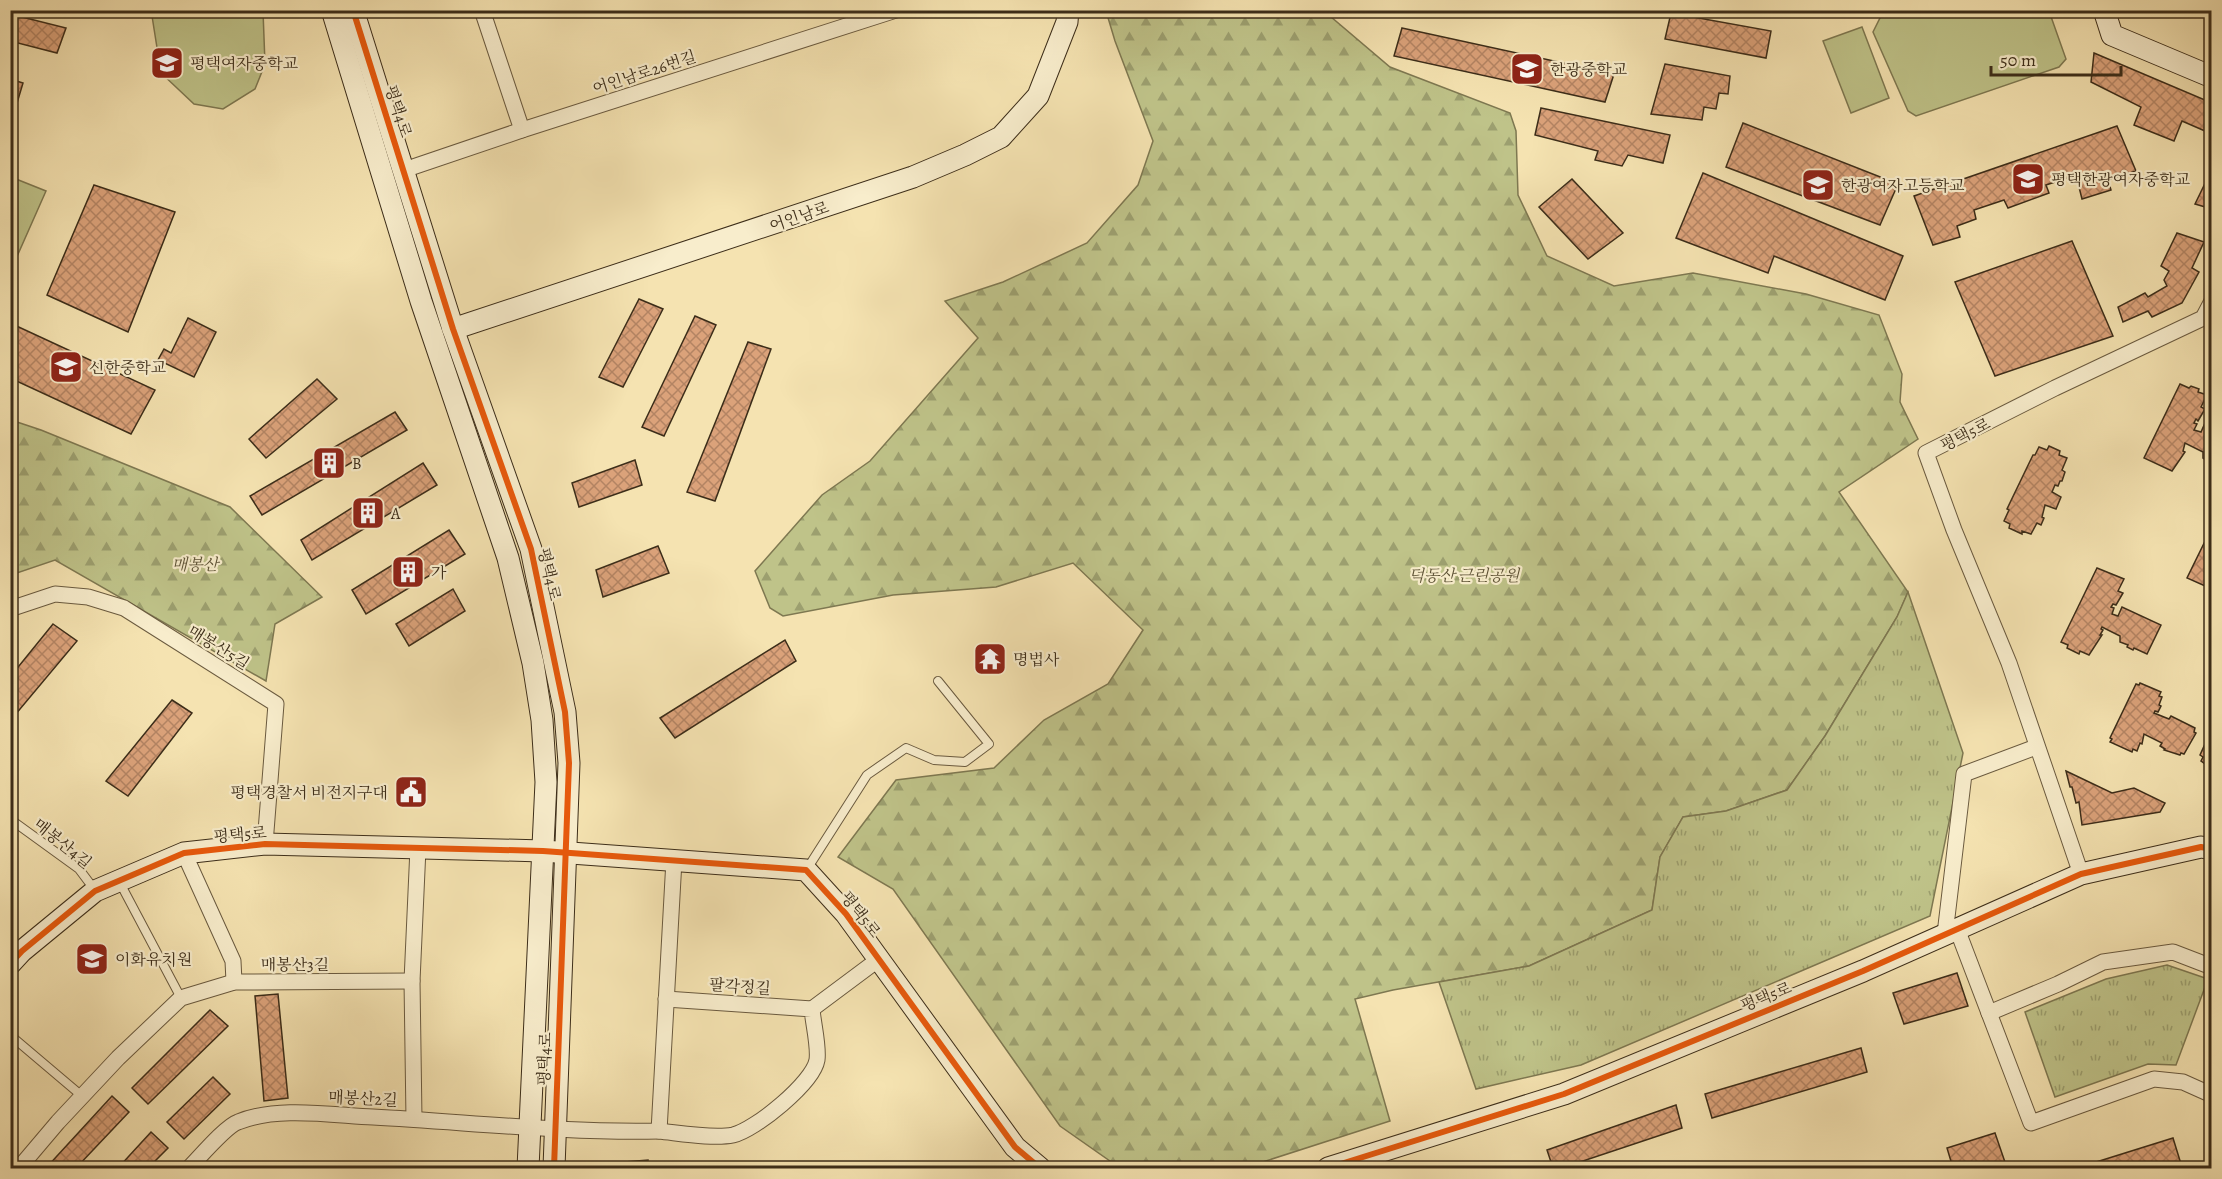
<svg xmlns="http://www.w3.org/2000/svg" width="2222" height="1179" viewBox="0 0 2222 1179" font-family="Alegreya,'Noto Serif KR',serif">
<defs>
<pattern id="forest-firs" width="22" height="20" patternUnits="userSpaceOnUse" patternTransform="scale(1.5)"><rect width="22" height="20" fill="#bfc389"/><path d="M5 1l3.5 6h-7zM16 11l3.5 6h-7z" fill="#9c9f6f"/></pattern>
<pattern id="park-tufts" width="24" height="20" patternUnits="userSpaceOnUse" patternTransform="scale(1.5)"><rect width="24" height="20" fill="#bfc389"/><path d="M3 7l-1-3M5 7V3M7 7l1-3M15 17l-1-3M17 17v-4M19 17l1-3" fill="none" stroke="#9c9f6f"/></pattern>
<pattern id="building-cross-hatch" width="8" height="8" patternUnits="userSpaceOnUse" patternTransform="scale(1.5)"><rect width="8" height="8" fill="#dba27a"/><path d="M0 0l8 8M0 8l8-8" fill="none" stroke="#b38463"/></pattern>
</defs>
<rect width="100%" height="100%" fill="#f5e3b1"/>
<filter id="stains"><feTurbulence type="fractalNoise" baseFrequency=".00333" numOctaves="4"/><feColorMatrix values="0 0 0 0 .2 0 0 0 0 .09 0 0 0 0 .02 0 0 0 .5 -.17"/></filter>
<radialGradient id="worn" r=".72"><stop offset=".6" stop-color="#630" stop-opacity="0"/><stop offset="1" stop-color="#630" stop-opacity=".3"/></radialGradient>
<g fill="#bfc389" stroke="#7e7851" stroke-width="1.5">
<polygon points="155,11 263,11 265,64 255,89 223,109 194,104 161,73 152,16"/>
<polygon points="1898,11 2049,11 2066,59 2059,67 1916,116 1908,111 1873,32 1881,16"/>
<polygon points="1862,27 1889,98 1851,113 1823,41"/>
<polygon points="11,177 46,191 11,270 10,177"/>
</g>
<g fill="url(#forest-firs)" stroke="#7e7851" stroke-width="1.5">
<polygon points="1106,11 1324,11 1390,67 1510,113 1516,131 1518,195 1547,256 1614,286 1693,273 1806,294 1879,315 1902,374 1900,402 1918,439 1839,492 1908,592 1897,617 1825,736 1787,790 1726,811 1683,817 1660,857 1652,910 1529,966 1393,990 1355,999 1390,1121 1244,1168 1120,1168 1060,1126 893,889 838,857 896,780 994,768 1044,720 1108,684 1143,630 1073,563 996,587 893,595 783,616 770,608 755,571 822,495 870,461 978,338 945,301 1003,282 1087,243 1138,185 1153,141 1115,41"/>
<polygon points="11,420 41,430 230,507 322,597 275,624 266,681 55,560 11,575"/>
</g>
<g fill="url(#park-tufts)" stroke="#7e7851" stroke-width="1.5">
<polygon points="1908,592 1963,753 1930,916 1581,1065 1476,1089 1439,982 1529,966 1652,910 1660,857 1683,817 1726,811 1787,790 1825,736 1897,617"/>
<polygon points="2167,965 2208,979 2176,1065 2148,1064 2055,1097 2025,1012 2106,979"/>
</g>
<g fill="url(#building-cross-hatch)" stroke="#3c2d19" stroke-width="1.5">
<polygon points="1671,13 1771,31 1766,58 1665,39"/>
<polygon points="10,14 66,28 57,53 10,41"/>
<polygon points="1402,28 1614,74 1605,102 1394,56"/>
<polygon points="2094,53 2212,103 2212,134 2182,121 2174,141 2134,125 2141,107 2091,82"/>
<polygon points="1665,64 1730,76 1728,94 1719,93 1716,109 1704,107 1702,120 1651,114"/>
<polygon points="10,79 23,83 17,103 10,101"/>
<polygon points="1541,108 1670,135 1663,163 1628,155 1622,166 1595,160 1598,151 1535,135"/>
<polygon points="1743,123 1898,184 1880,225 1726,167"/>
<polygon points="2117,126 2136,171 2108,180 2111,190 2082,199 2076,175 2046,185 2049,193 2008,208 2004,200 1974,210 1976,219 1957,226 1960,237 1933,245 1914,196"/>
<polygon points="2212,169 2212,209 2195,204"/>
<polygon points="1703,173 1903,256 1885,300 1774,256 1768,273 1676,238"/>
<polygon points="1572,179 1623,233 1588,259 1539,207"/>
<polygon points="94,185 175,212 128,332 47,295"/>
<polygon points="2177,233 2204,242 2192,268 2199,272 2182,303 2152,317 2148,311 2123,322 2118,307 2145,293 2148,297 2167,286 2164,280 2169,271 2161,266"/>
<polygon points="2072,241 2113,336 1995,376 1955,282"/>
<polygon points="639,299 663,309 623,387 599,377"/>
<polygon points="695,316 716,325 664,436 642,427"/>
<polygon points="188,318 216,332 194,377 158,360 164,349 171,353"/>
<polygon points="10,323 155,390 131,434 10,378"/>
<polygon points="748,342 771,349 715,501 687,492"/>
<polygon points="317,379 337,399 266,458 249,439"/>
<polygon points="2180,384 2189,388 2191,386 2199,389 2198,392 2207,395 2201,407 2205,409 2198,421 2196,419 2194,423 2197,424 2194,430 2201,432 2205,423 2212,426 2212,464 2203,458 2203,452 2185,443 2183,451 2185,452 2172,471 2144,458"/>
<polygon points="395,412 407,430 262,515 250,496"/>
<polygon points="2049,446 2060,451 2059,455 2067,458 2062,470 2065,472 2062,481 2060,481 2058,486 2055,485 2052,492 2061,497 2056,509 2045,505 2042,517 2044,518 2041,525 2037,523 2031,534 2022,531 2022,534 2009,528 2010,524 2004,521 2009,510 2007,509 2033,455 2035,455 2039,447 2047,450"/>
<polygon points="635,460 642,485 579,507 572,483"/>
<polygon points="423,463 437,485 312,560 301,540"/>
<polygon points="2212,527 2212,589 2187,578"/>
<polygon points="449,530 465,554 366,614 352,590"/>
<polygon points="658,546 669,573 603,597 596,570"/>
<polygon points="2097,568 2124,579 2118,591 2123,593 2116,605 2113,604 2111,607 2114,608 2112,614 2118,616 2122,607 2161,625 2147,654 2134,648 2133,650 2127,647 2128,645 2120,642 2120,636 2102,627 2101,629 2103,630 2100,635 2102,635 2089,655 2080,651 2079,654 2067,648 2068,645 2061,642"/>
<polygon points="453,589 465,611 409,646 396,624"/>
<polygon points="53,624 77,641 10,721 10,677"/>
<polygon points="785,640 796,661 675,738 660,718"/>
<polygon points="2140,683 2161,692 2159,696 2162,697 2159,705 2161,706 2158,712 2155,711 2154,713 2169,719 2171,716 2195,728 2194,732 2196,733 2184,754 2181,753 2180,755 2164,750 2165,749 2160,746 2162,743 2144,734 2142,744 2140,743 2137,751 2133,749 2132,752 2110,742 2112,739 2110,738 2136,684 2139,685"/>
<polygon points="172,700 192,713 128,796 106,781"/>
<polygon points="2210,733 2212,734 2212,769 2201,761 2203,757 2200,755"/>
<polygon points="2066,771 2112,793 2134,788 2165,803 2160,812 2082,825 2079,802 2076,803 2072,787 2070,787"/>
<polygon points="1957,973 1968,1006 1904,1024 1893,993"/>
<polygon points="278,994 288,1098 264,1101 255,996"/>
<polygon points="210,1010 228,1026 148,1104 132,1088"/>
<polygon points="1861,1048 1867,1072 1712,1118 1705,1094"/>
<polygon points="213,1077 230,1094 184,1139 167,1122"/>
<polygon points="112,1096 129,1112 76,1168 46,1168"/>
<polygon points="1676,1105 1682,1128 1562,1168 1553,1168 1547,1150"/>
<polygon points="151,1132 168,1148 148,1168 118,1168"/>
<polygon points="1995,1133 2007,1168 1953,1168 1947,1148"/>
<polygon points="2173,1138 2181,1164 2165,1168 2077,1168"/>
<polygon points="648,1160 648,1168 625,1168 625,1162"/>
</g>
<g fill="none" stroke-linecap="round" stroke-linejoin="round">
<g stroke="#6a5a3f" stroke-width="10">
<g id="lane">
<polyline points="10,819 79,869 94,889"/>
<polyline points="807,869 867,775 906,748 934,760 965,762 989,744 938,681"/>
<polyline points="120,883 181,998"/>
<polyline points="10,1035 82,1096"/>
</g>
</g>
<g stroke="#6a5a3f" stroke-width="17">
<g id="street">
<polyline points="482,10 522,130"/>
<polyline points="404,170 522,130 896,10"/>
<polyline points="10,609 55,594 88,597 124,608 276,704 265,844"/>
<polyline points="184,853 233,961 234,982"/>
<polyline points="2081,874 2009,663 1954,530 1926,453 2055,388 2203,318 2212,301"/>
<polyline points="1957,929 2031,1123 2154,1079 2183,1082 2212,1095"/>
<polyline points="1945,934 1964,774 2036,747"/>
<polyline points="812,1009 879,959"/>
<polyline points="1989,1013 2058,984 2103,962 2173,952 2212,967"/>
<polyline points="414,1119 412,981 418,848"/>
<path d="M 659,1131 C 679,1133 713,1139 733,1135 C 755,1130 813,1083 817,1060 C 819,1046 813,1023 812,1009 L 666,999"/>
<polyline points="19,1168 58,1122 118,1058 181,998 234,982 412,981"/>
<path d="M 189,1168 C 199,1158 226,1126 238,1122 C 277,1106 331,1115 373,1117 C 468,1122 563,1133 659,1131 L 674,860"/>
</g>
</g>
<g stroke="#3c2d19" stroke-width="23">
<g id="secondary">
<polyline points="332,10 421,301 508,558 533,663 542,720 546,782 528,1168"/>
<polyline points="353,10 453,329 531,549 565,712 569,763 554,1168"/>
<polyline points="2104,10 2112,35 2212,77"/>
<polyline points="453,329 913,177 965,155 1001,137 1038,96 1067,22 1068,10"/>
<polyline points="10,964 22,951 95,891 184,853 265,844 543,851 806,870 846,914 1015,1147 1040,1168"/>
<polyline points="1328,1168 1564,1094 1863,971 2081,874 2201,847 2212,849"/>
</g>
</g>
<use href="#lane" stroke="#f8edcc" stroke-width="8"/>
<use href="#street" stroke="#f8edcc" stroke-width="15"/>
<use href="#secondary" stroke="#f8edcc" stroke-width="21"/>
<g stroke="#f8edcc" stroke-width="10">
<g id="cycleway">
<polyline points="353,10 453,329 531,549 565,712 569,763 554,1168"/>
<polyline points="10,964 22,951 95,891 184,853 265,844 543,851 806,870 846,914 1015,1147 1040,1168"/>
<polyline points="1328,1168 1564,1094 1863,971 2081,874 2201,847 2212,849"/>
</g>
</g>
<use href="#cycleway" stroke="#e8590c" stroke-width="6"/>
</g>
<defs>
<g id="school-square" transform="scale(1.725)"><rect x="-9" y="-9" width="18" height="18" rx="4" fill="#8f2418" stroke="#f8edcc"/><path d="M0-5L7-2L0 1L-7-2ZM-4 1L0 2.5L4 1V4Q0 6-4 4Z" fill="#fff"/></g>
<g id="building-square" transform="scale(1.725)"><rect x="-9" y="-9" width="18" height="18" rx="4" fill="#8f2418" stroke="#f8edcc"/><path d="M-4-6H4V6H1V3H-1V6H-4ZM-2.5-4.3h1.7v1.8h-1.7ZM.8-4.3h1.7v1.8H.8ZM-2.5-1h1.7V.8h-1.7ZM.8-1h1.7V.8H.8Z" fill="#fff"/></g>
<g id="temple-square" transform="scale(1.725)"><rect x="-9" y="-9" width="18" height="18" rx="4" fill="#8f2418" stroke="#f8edcc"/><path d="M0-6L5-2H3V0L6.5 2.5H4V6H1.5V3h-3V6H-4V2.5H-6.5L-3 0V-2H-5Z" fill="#fff"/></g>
<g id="civic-square" transform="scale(1.725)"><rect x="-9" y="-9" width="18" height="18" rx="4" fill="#8f2418" stroke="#f8edcc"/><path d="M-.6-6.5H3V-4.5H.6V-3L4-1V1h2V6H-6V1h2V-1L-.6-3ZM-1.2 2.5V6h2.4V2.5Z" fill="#fff"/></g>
</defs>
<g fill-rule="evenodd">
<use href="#school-square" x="167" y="63"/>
<use href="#school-square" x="1527" y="69"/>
<use href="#school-square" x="2028" y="179"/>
<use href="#school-square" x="1818" y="185"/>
<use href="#school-square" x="66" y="367"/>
<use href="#building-square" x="329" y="463"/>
<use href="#building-square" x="368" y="513"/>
<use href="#building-square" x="408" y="572"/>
<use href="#temple-square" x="990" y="659"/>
<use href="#civic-square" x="411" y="792"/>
<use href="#school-square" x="92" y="959"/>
</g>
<g text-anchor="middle" stroke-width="4.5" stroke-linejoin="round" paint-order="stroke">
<g font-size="16" fill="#3c2d19" stroke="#f8edcc" text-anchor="start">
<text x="190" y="69">평택여자중학교</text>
<text x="1550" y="75">한광중학교</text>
<text x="2051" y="185">평택한광여자중학교</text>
<text x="1841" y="191">한광여자고등학교</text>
<text x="89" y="373">신한중학교</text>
<text x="352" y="469">B</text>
<text x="391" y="519">A</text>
<text x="431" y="578">가</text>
<text x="1013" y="665">명법사</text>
<text x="388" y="798" text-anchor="end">평택경찰서 비전지구대</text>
<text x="115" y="965">이화유치원</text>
</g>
<g font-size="16" fill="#3c2d19" stroke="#f8edcc">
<text transform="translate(644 72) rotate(-18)" y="6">어인남로26번길</text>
<text transform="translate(399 111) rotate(72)" y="6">평택4로</text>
<text transform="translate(799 216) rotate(-19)" y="6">어인남로</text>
<text transform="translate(1965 434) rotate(-27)" y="6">평택5로</text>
<text transform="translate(550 574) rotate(77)" y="6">평택4로</text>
<text transform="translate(219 647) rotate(32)" y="6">매봉산5길</text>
<text transform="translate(240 834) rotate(-5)" y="6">평택5로</text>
<text transform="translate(63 843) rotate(39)" y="6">매봉산4길</text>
<text transform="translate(861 914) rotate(52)" y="6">평택5로</text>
<text x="295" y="970">매봉산3길</text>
<text transform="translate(740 986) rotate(4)" y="6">팔각정길</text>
<text transform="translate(1766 996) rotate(-22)" y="6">평택5로</text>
<text transform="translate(544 1059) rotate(-88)" y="6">평택4로</text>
<text transform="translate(363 1098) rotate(3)" y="6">매봉산2길</text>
</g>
<g font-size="16" font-style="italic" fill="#5d5235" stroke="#f8edcc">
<text x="195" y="570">매봉산</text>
<text x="1464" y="581">덕동산 근린공원</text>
</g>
</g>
<rect width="2222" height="1179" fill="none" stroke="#f5e3b1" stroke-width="36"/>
<rect x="12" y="12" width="2198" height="1155" fill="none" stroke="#3c2d19" stroke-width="3"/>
<rect x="18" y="18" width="2186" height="1143" fill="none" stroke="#3c2d19" stroke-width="1.5"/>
<path d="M1991 66v9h130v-9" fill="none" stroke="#3c2d19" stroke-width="3"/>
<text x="2000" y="66" font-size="18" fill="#3c2d19" stroke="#f8edcc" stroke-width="4.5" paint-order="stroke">50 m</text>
<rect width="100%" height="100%" filter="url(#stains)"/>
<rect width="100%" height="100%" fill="url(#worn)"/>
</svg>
